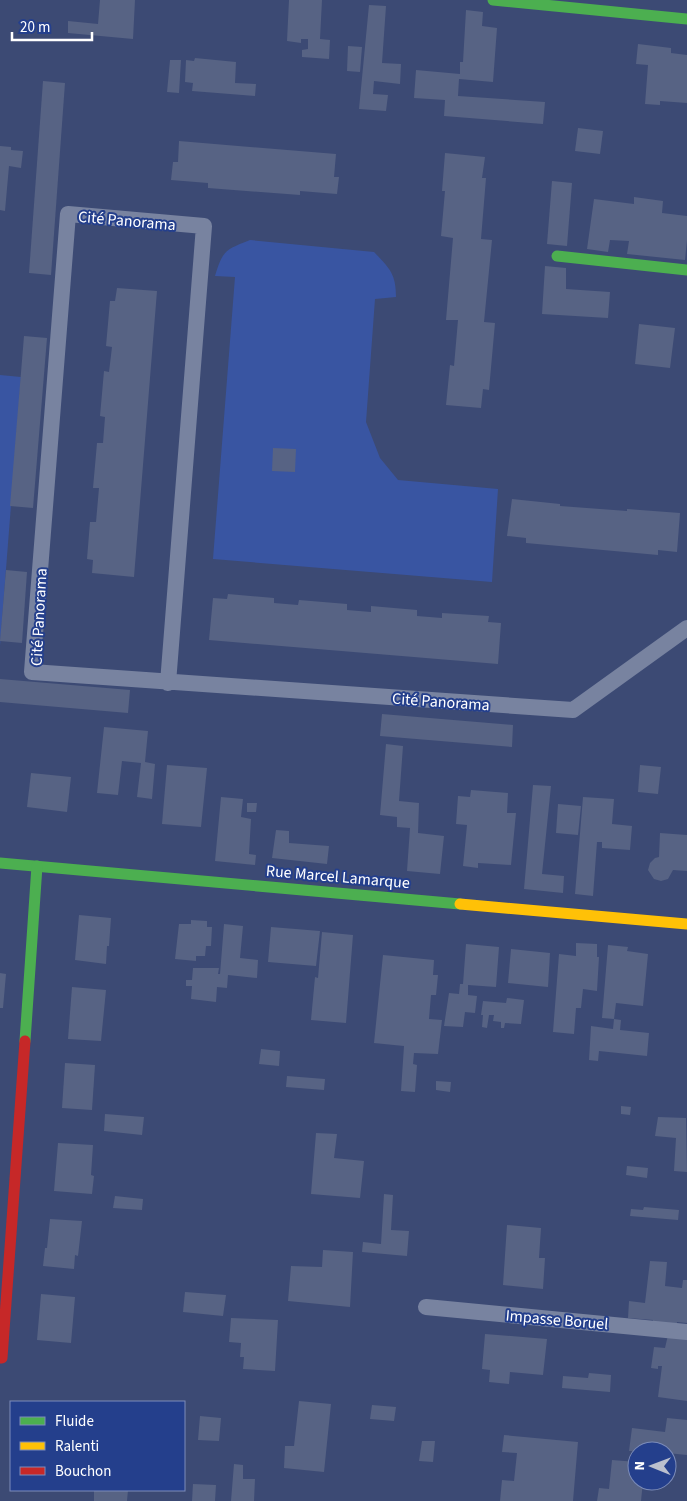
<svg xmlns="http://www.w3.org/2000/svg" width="687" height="1501" viewBox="0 0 687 1501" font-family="'Source Sans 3',sans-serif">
<rect width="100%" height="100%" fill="#3c4a74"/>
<g fill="#3955a2">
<path d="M 250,240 L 374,252 C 389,268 396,273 396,297 L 375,299 L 366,422 L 380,458 L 398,480 L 498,489 L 492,582 L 213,559 L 235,277 L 215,276 C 223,250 225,250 250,240 Z"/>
<polygon points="0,375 21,377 0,646"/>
</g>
<g fill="#576384">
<polygon points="100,0 135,0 133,39 68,33 68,21 98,24"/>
<polygon points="289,0 322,0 320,39 330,40 329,59 302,57 302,50 308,49 308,39 301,39 301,43 287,41"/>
<polygon points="369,5 386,6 382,63 401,64 400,84 374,81 373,94 388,95 386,111 359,109"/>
<polygon points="466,10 483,12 482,26 497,28 493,82 459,79 458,96 545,102 543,124 444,116 445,100 414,98 416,70 460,74 460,62 463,62"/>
<polygon points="638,44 671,48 671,53 687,55 687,103 660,101 660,105 645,104 648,65 636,64"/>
<polygon points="348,46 362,47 360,72 347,71"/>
<polygon points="195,58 236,62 235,83 256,84 255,96 192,91 193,83 185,82 186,60 194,61"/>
<polygon points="170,60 181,60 179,93 167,92"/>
<polygon points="43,81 65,83 51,275 29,273"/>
<polygon points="578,128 603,131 600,154 575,151"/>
<polygon points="179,141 336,154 334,177 339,177 337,194 300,191 300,195 208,188 208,183 171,180 173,162 178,162"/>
<polygon points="0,146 11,147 11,150 23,151 21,168 9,166 5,211 0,210"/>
<polygon points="445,153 485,157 482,178 486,178 481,239 492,240 484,322 495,323 489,390 483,389 481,408 446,405 450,365 454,366 458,320 446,320 453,238 441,236 445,191 442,191"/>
<polygon points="552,181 572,183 567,246 547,244"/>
<polygon points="634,197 663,201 662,213 687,216 687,240 685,260 627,254 629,241 610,240 608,252 587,249 594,199 634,204"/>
<polygon points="545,266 566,268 566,289 610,292 608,318 542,314"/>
<polygon points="117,288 157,291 134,577 92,573 93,560 87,559 90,522 96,522 99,488 93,488 97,443 103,443 105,417 100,416 104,371 109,372 112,347 106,346 110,301 115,301"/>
<polygon points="639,324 675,328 670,368 635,364"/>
<polygon points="24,336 47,338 33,508 10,506"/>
<polygon points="273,448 296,449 295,472 272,471"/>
<polygon points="512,499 560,504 560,506 627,511 627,509 680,513 677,552 658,550 658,555 526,543 526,538 507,536"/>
<polygon points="6,570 27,572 22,643 0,641"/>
<polygon points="228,594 274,598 274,603 298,605 299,600 347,604 347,610 371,612 371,606 417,610 417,616 442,618 442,613 489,616 488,622 501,623 498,664 209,640 213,598 227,599"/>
<polygon points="0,679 130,690 128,713 0,702"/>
<polygon points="382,714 513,725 512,747 380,736"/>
<polygon points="104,727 148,731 145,762 155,764 152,799 137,797 141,763 122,761 118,795 97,793"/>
<polygon points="386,744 403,746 399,801 419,803 418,833 444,836 440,874 407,871 410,828 397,827 397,817 380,815"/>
<polygon points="167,765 207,768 201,827 162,824"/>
<polygon points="640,765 661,767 658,794 638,792"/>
<polygon points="31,773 71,777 67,812 27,807"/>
<polygon points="533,785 551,786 542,874 564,876 563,893 524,889"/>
<polygon points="471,790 508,793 507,813 516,813 511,865 478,863 478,868 463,866 467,825 456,824 458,796 470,797"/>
<polygon points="221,797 243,799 241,817 251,819 249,854 256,855 255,865 215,861"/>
<polygon points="583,797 614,799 612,824 632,826 630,850 602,848 602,842 597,842 593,896 575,894"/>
<polygon points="247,803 257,803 256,812 247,812"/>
<polygon points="558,804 581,806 578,835 556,833"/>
<polygon points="276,830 289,831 289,843 329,846 327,864 272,858"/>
<polygon points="660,833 687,835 687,871 673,870 668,879 661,881 654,879 648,870 650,863 655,858 659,857"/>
<polygon points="79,915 111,918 109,946 107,946 106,964 75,960"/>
<polygon points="191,920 207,921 207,927 212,927 211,946 206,946 205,956 196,956 196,961 175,959 179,924 191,924"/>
<polygon points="224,924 243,926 240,958 258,960 257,978 228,975 227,988 217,987 216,1002 191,999 192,986 186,986 186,980 192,980 193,968 219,968 218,974 220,974"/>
<polygon points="271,927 320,931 316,966 268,962"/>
<polygon points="322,932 353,935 346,1023 311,1020 315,977 318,978"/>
<polygon points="576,943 597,944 597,957 599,957 597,991 583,989 581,1008 576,1008 574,1034 553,1032 559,954 576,956"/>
<polygon points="466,944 499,947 496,987 468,985 468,995 477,996 475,1013 465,1012 463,1027 444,1026 449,993 459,994 460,984 463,984"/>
<polygon points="608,945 628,947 627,951 648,954 643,1006 616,1003 614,1019 602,1018"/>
<polygon points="511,949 550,953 548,987 508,983"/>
<polygon points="383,955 434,960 433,975 438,975 436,995 431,995 429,1019 442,1020 438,1054 414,1053 413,1064 417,1065 415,1092 401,1091 404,1046 374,1043"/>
<polygon points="0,973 6,974 3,1008 0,1008"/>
<polygon points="72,987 106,990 101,1041 68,1039"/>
<polygon points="507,998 524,1000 521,1024 505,1023 504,1028 501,1028 501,1022 493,1021 494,1015 489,1015 487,1028 482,1027 483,1015 481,1015 483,1001 506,1003"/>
<polygon points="614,1019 621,1020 620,1030 649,1033 647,1056 599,1051 598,1061 589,1060 591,1026 613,1029"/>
<polygon points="261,1049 280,1051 279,1066 259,1064"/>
<polygon points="65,1063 95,1065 92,1110 62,1108"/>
<polygon points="287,1076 325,1079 324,1090 286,1087"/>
<polygon points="436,1081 451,1082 450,1092 436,1090"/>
<polygon points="621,1106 631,1107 630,1115 621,1114"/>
<polygon points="105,1114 144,1117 142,1135 104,1131"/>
<polygon points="658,1117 686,1118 687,1172 674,1171 676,1138 655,1136"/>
<polygon points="316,1133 337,1134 334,1158 364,1161 360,1198 311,1194"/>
<polygon points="58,1143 93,1145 91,1175 94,1176 92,1194 54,1191"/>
<polygon points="627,1166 648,1168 647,1178 626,1175"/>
<polygon points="384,1194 393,1195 391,1230 409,1231 407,1256 362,1252 363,1242 381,1244"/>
<polygon points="115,1196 143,1199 142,1210 113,1208"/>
<polygon points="644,1207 679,1210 678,1220 630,1216 631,1209 643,1210"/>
<polygon points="50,1219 82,1221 78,1256 75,1255 74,1269 43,1266 45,1248 47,1248"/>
<polygon points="507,1225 541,1228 539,1258 545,1258 543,1289 503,1285"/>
<polygon points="323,1250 353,1252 350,1307 288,1301 291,1266 322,1267"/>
<polygon points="650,1261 667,1262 665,1286 682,1288 683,1280 687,1280 687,1323 677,1322 677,1324 653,1322 653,1320 628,1318 629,1301 645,1303"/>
<polygon points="185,1292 226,1295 223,1316 183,1312"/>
<polygon points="41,1294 75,1297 71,1343 37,1340"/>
<polygon points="231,1318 278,1320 275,1371 243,1369 244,1357 240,1357 241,1343 229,1342"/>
<polygon points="485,1334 547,1339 543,1375 510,1372 509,1384 489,1382 490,1370 482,1369"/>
<polygon points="668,1335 687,1337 687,1401 658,1397 662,1366 658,1366 658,1369 651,1368 654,1347 665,1348"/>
<polygon points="589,1373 611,1375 610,1392 562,1388 563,1376 588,1378"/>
<polygon points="299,1401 331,1404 324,1472 284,1468 285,1446 294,1446"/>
<polygon points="372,1405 396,1407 394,1421 370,1419"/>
<polygon points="200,1416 221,1418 219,1441 198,1440"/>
<polygon points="667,1418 687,1420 687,1455 667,1453 667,1451 629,1451 632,1428 665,1432"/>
<polygon points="504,1435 578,1442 573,1501 500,1501 502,1480 514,1481 517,1453 502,1452"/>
<polygon points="422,1441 435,1441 433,1462 419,1461"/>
<polygon points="612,1460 637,1462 637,1481 643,1481 641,1501 597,1501 599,1488 609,1489"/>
<polygon points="234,1464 243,1465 243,1479 255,1479 254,1501 231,1501"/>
<polygon points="193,1484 216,1485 215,1501 192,1501"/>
<polygon points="94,1490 128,1490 127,1501 94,1501"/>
</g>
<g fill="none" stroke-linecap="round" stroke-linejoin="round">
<g stroke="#7883a0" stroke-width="16">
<polyline points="168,683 204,226 68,214 32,672 573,710 687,628"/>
<polyline points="426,1307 687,1332"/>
</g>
<g stroke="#4caf50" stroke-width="11">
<polyline points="493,0 687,19"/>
<polyline points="557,256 687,270"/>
<polyline points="0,863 460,904"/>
<polyline points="25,1041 37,866"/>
</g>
<polyline stroke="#ffc107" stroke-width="11" points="460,904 687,924"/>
<polyline stroke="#c62828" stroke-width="11" points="0,1358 2,1358 25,1041"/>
</g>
<g text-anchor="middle" stroke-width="4" stroke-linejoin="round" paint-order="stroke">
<g font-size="16" fill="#fff" stroke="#243f8c">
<text transform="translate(127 220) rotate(5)" y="6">Cité Panorama</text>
<text transform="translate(38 617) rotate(-87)" y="6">Cité Panorama</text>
<text transform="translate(441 701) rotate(4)" y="6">Cité Panorama</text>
<text transform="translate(338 876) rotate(5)" y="6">Rue Marcel Lamarque</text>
<text transform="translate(557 1319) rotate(5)" y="6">Impasse Boruel</text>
</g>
</g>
<rect x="10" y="1401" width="175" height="90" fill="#243f8c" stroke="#7c8cba"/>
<rect x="20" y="1417" width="25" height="8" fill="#4caf50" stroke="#7c8cba"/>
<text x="55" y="1426" font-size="15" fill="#ffffff">Fluide</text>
<rect x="20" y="1442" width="25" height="8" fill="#ffc107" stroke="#7c8cba"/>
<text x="55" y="1451" font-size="15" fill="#ffffff">Ralenti</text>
<rect x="20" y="1467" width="25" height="8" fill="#c62828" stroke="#7c8cba"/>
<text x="55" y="1476" font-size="15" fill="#ffffff">Bouchon</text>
<g transform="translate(652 1466) rotate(271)"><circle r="24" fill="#243f8c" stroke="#7c8cba"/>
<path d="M0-4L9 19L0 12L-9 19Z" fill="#bbc0ce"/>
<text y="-8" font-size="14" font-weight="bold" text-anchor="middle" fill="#ffffff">N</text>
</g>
<path d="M12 32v8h80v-8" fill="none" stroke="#ffffff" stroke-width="2.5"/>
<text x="20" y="32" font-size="15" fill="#ffffff" stroke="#243f8c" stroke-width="4" paint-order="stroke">20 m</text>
</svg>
